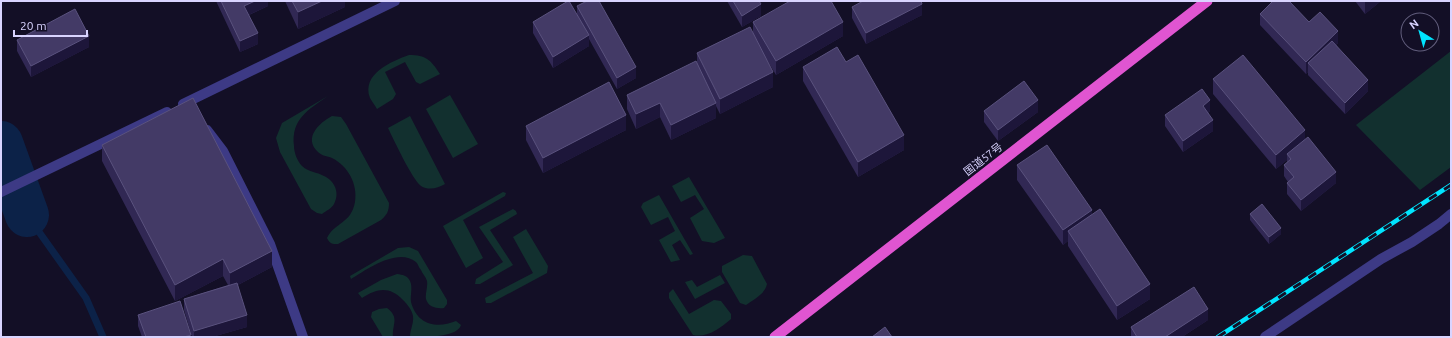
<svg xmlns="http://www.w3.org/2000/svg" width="1452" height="338" viewBox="0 0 1452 338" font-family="Ubuntu,'Noto Sans JP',sans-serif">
<rect width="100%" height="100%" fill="#130f26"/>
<g fill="#12302f">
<polygon points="1451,51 1451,167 1420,190 1356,125"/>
<path d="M 409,55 C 426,55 431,60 440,74 L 420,84 L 416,82 L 405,62 L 385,72 L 396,94 L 393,99 L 377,109 C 375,105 372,102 370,98 C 361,74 392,61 409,55 Z"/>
<polygon points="450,95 478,144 453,158 426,109"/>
<path d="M 328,96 C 308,110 291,119 294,146 C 294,152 297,161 302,166 C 308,172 317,172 324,176 C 335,181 340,193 334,204 C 332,208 326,211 322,214 L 317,213 L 311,209 L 280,152 L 276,138 L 282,123 Z"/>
<path d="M 332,116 L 341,117 L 346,124 L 389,203 C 389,211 387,215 381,220 L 338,244 C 332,244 330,244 327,238 C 335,222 351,224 355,202 C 358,184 348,166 332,158 C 327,156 322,156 318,152 C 303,138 319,123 332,116 Z"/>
<path d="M 410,116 L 445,184 C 438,188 429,191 421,186 C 412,179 394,140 388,128 Z"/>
<polygon points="689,177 725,238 714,243 702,241 690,218 704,209 695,195 681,202 672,186"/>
<polygon points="503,192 506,193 505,196 463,220 483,258 466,268 443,226"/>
<polygon points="659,195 693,254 690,255 680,240 672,245 680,260 671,262 659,240 675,231 668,217 651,225 641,207 643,203"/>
<polygon points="513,209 516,211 517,214 490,230 513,265 480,284 475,284 476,279 503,262 479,227"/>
<polygon points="526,229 548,266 547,273 491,303 486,303 485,298 533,273 513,237"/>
<path d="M 409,247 L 418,251 L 447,300 L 447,304 L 444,308 C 437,309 428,307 426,299 C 425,294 428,287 427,281 C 426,277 422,273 421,270 C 419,268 418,264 416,262 C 398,247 367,269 351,279 L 350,276 L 398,248 Z"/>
<path d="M 743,255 L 752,256 L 767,284 C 765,294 754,299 746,305 L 740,303 L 722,272 L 722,266 Z"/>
<path d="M 397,274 C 403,275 407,275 410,281 C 413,287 410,296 411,302 C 417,325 437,329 456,321 L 461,325 C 457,338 423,337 410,337 C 410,330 414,323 413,316 C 412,310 407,304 403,300 C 390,286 377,288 362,298 L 358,293 L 381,280 Z"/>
<polygon points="720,275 725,283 695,299 685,282 692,280 697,287"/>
<path d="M 673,289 L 689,314 L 714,300 L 721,301 L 731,314 L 731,319 C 720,328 708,338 693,335 L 669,298 L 669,293 Z"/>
<path d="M 387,308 C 400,318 392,324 393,337 L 383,337 L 371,317 L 372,312 L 379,309 Z"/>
</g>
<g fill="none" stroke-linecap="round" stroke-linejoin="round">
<polyline stroke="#0c2248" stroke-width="7" points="27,215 86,298 103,337"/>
<polyline stroke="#0c2248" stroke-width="44" points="1,143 27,215"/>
<g stroke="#3d3a85" stroke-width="10">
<polyline points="207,130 223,151 270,244 303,337"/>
<polyline points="1265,337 1381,259 1412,242 1439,224 1451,214"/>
</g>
<g stroke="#3d3a85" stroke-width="10">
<polyline points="183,104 395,1"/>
<polyline points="1,192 167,112"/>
</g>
<polyline stroke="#e055d1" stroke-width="11" points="775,337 1207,1"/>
<g stroke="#00e5ff" stroke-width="4.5">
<polyline id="rail" points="1218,337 1451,185"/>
</g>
<use href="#rail" stroke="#130f26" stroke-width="3" stroke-dasharray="9" stroke-linecap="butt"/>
</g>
<g fill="#312854">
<polygon points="216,1 268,1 268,6 249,15 258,44 240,52"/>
<polygon points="285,1 345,1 345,7 298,29"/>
<polygon points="727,1 759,1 761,16 742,27"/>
<polygon points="1355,1 1381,1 1365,14"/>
<polygon points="577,6 636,78 617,89 589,39 589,46 553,68 533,33 533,22 577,15"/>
<polygon points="852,7 922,15 866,44 852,18"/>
<polygon points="1260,14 1309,22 1338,43 1336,45 1368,91 1345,114 1308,75 1308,72 1306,74 1260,25"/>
<polygon points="753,22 843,36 776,75 764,55 773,87 720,114 716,106 716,118 671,140 660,117 636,129 627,109 627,95 697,63 697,53 753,34"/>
<polygon points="17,40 89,47 31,77 17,51"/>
<polygon points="846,62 904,150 858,177 803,81 803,67"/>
<polygon points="1213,79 1305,139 1336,183 1301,211 1287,194 1287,183 1288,182 1284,176 1284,165 1287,163 1287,160 1276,169 1213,94"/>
<polygon points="984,111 1038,112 998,141 984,122"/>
<polygon points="1210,111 1208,113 1213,131 1183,152 1165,126 1165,115"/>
<polygon points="526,126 626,130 543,173 526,140"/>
<polygon points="102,145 272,267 238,285 247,327 212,337 192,337 184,310 184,299 228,285 223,276 175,301 102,161"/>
<polygon points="1017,165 1092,215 1150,299 1117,320 1068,246 1068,241 1063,245 1017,180"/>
<polygon points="1250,214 1281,234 1269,244 1250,220"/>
<polygon points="138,315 191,337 142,337 138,326"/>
<polygon points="1208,320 1182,337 1131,337 1131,327"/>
</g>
<g fill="#1d163a">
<polygon points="255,1 268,1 268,6 244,17 244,6"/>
<polygon points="322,1 345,1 345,7 298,29 298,12"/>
<polygon points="1367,1 1381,1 1365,14 1365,2"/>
<polygon points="761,4 761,16 742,27 742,16"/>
<polygon points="922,4 922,15 866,44 866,33"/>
<polygon points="843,22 843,36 776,75 776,61"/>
<polygon points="1338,31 1338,43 1312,68 1308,63 1308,72 1306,74 1306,62"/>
<polygon points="258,33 258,44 240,52 240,41"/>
<polygon points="589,35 589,46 553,68 553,57"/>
<polygon points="89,36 89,47 31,77 31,66"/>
<polygon points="636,67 636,78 617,89 617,78"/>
<polygon points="773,72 773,87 720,114 720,99"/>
<polygon points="1368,80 1368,91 1345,114 1345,103"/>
<polygon points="1038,100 1038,112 998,141 998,130"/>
<polygon points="1210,100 1210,111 1203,117 1203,106"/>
<polygon points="660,103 660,117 636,129 636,114"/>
<polygon points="716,103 716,118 671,140 671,125"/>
<polygon points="626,115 626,130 543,173 543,158"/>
<polygon points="1213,120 1213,131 1183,152 1183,141"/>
<polygon points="1305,130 1305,145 1287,154 1287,160 1276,169 1276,155"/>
<polygon points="904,135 904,150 858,177 858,162"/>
<polygon points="1336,172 1336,183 1301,211 1301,200"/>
<polygon points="1092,210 1092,224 1068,231 1068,241 1063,245 1063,230"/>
<polygon points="1281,228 1281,234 1269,244 1269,237"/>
<polygon points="272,251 272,267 230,289 230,273"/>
<polygon points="223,259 223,276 175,301 175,285"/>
<polygon points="1150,284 1150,299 1117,320 1117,306"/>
<polygon points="1208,309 1208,320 1182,337 1165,337"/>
<polygon points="247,315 247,327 212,337 194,337 194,331"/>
</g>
<g fill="#433a66" stroke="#5a527e">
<polygon points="221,1 255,1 244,6 258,33 240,41"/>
<polygon points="292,1 322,1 298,12"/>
<polygon points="568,1 569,1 589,35 553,57 533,22"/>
<polygon points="587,1 599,1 636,67 617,78 577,6"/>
<polygon points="733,1 759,1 761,4 742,16"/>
<polygon points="790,1 831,1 843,22 776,61 753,22"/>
<polygon points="863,1 921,1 922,4 866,33 852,7"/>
<polygon points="1273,1 1289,1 1309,22 1320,12 1338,31 1306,62 1260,14"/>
<polygon points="75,9 89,36 31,66 17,40"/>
<polygon points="750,27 773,72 720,99 697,53"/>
<polygon points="1332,41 1368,80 1345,103 1308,63"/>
<polygon points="837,47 846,62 858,55 904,135 858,162 803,67"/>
<polygon points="1243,55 1305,130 1276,155 1213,79"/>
<polygon points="696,61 716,103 671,125 660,103 636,114 627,95"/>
<polygon points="1024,81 1038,100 998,130 984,111"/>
<polygon points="609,82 626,115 543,158 526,126"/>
<polygon points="1202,89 1210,100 1203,106 1213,120 1183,141 1165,115"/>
<polygon points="193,98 272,251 230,273 223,259 175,285 102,145"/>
<polygon points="1308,137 1336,172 1301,200 1287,183 1294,177 1284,165 1291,159 1287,154"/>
<polygon points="1047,145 1092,210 1063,230 1017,165"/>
<polygon points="1262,204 1281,228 1269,237 1250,214"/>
<polygon points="1100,209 1150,284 1117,306 1068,231"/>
<polygon points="237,283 247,315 194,331 184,299"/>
<polygon points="1194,287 1208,309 1165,337 1137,337 1131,327"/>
<polygon points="180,301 191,335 184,337 146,337 138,315"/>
<polygon points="885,327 892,337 872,337"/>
</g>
<g text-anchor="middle" stroke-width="4" stroke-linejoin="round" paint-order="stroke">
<g font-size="11" fill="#d9d4ff" stroke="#130f26">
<text transform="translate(983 159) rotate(-38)" y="4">国道57号</text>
</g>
</g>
<rect width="1452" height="338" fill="none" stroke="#d9d4ff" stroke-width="4"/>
<g transform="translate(1420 32) rotate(323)"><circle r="19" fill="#130f26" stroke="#625e7d"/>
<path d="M0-3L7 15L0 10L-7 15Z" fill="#00e5ff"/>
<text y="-6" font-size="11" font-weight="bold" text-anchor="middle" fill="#d9d4ff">N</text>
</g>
<path d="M14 30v6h73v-6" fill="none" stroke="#d9d4ff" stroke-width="2"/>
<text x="20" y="30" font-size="12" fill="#d9d4ff" stroke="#130f26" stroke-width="3" paint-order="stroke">20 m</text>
</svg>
